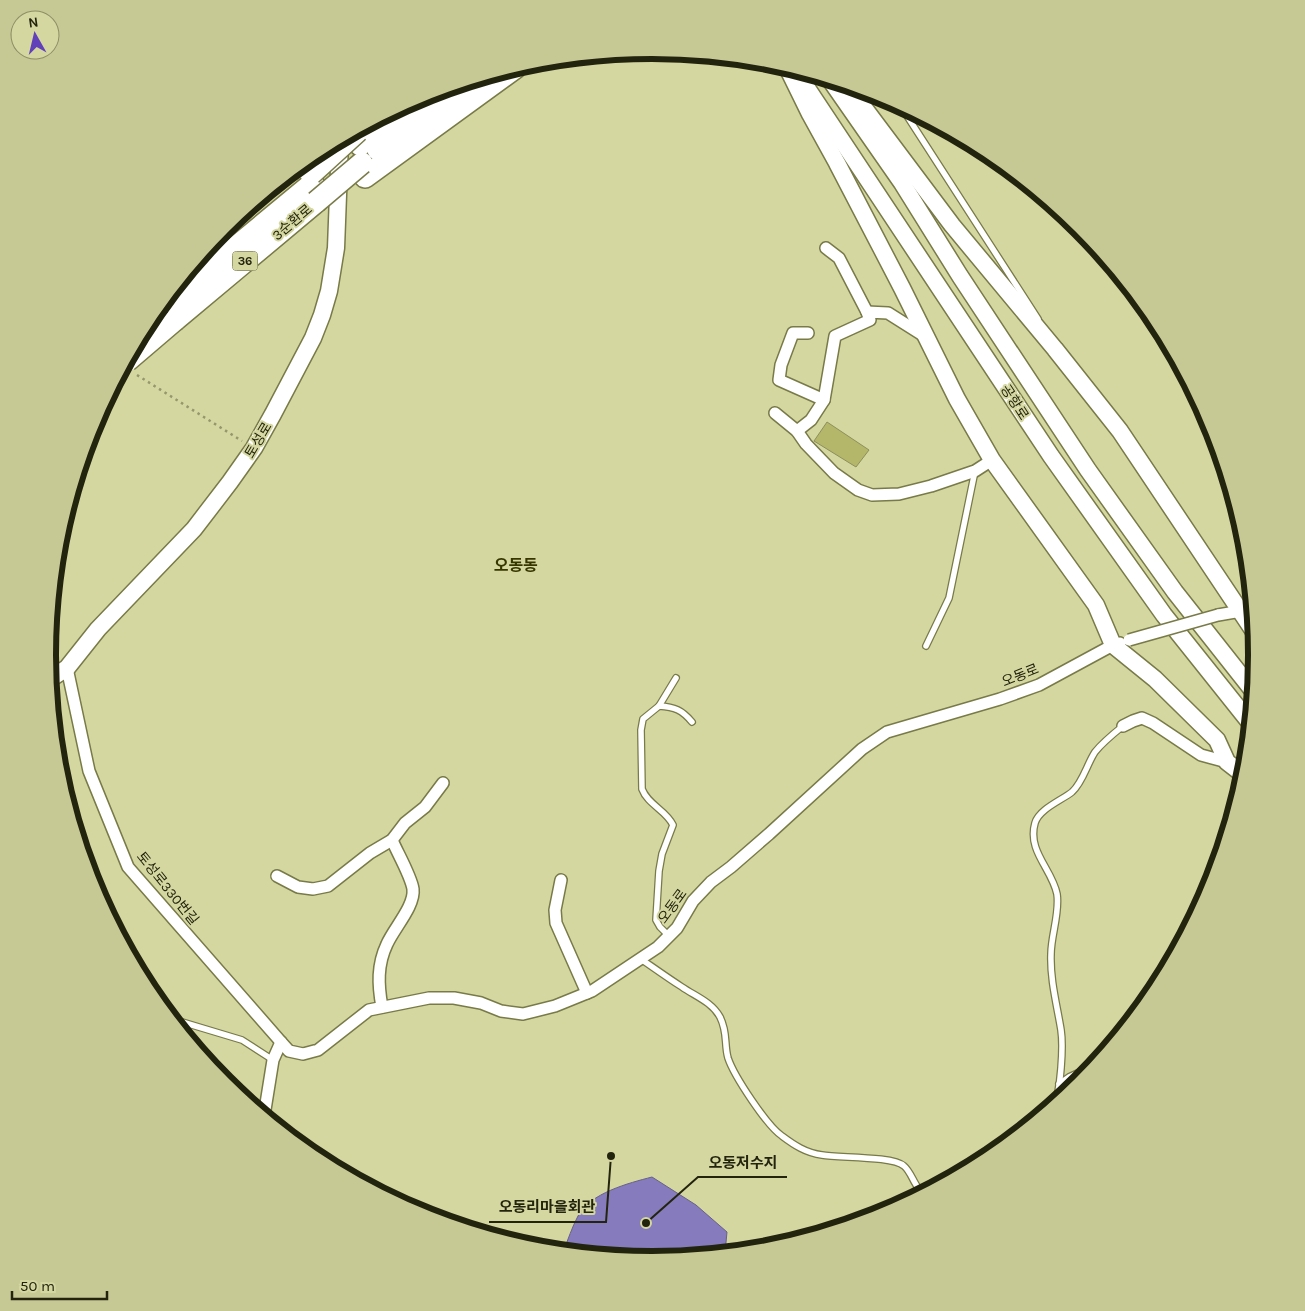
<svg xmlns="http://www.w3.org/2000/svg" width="1305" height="1311" viewBox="0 0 1305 1311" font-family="Karla,'Noto Sans KR',sans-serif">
<rect width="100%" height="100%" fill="#d5d7a1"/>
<path fill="#857bbd" stroke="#686188" d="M 652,1177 L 696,1205 L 727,1232 L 725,1253 L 652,1260 L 563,1252 C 568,1240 572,1227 578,1216 C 590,1193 629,1183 652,1177 Z"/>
<polygon fill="#b4b76a" stroke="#8d8f5c" points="827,422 869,450 856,467 814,441"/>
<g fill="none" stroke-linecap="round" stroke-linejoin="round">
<g stroke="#787a47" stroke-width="8">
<g id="lane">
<polyline points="900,105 1038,319"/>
<polyline points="926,646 949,598 975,471"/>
<polyline points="659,706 676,678"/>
<path d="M 669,936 L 660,927 L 656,920 L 659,871 L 662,854 L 673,825 C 666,810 648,805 642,789 L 641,730 L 643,719 L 659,706 C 675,707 682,710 692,722"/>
<path d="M 641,959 C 654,968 668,978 682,987 C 695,996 712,1002 720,1017 C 728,1033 724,1044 728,1058 C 734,1076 767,1126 782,1136 C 794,1145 806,1153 822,1155 C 839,1158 893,1156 904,1166 C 911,1172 913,1182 919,1189 L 928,1191"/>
<polyline points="172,1019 242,1040 273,1060"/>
<polyline points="1059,1084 1069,1077 1095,1065"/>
<path d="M 1054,1105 C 1059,1094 1060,1080 1061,1068 C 1062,1055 1063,1043 1061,1030 C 1057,1005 1050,980 1051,954 C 1051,935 1060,913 1057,894 C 1052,869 1027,851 1035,823 C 1039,809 1062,800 1072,792 C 1083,782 1087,764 1095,752 C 1103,742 1113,734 1123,726"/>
<polyline points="911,1200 923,1190"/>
</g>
</g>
<g stroke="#787a47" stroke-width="14">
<g id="street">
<polyline points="826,248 839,258 867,312"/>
<polyline points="808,333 793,333 781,365 779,380 824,400"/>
<polyline points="775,413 797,431 806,444 834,473 858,490 872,495 899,494 931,486 975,471 992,460"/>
<polyline points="797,431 811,420 824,400 835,336 870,320 867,312 888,313 926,337"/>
<polyline points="1218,615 1241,611 1254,616"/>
<polyline points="67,668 89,771 128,867 281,1042 289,1051 303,1054 318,1050 369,1010 429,998 454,998 481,1003 501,1011 523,1014 555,1006 592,991 658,947 677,928 693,901 711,882 731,867 769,834 862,749 887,732 1000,699 1039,685 1113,645 1120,643"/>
<polyline points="1123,726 1133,721 1142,718 1153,723 1201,755 1227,762"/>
<polyline points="277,876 298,887 313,889 328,886 370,853 392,840 405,823 425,807 443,783"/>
<polyline points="561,880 555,910 556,923 587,993"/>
<path d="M 382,1007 C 378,985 377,965 387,944 C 394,928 415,906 413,889 C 411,876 397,852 392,840"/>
<polyline points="264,1116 273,1060 281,1042"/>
</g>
</g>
<g stroke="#787a47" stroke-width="19">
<g id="secondary">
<polyline points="787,67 810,114 837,163 902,288 957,399 992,460 1096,605 1113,645 1155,679 1217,740 1227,762 1245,776"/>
<polyline points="831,81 902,183 960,276 1088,470 1175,592 1254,692"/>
<polyline points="847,85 952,225 1055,349 1120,431 1255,633"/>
<polyline points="807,88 1051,456 1164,615 1251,724"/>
<polyline points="50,679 67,668 98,629 194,529 230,482 254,448 273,414 313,338 322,315 329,291 336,248 340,142"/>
</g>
</g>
<g stroke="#787a47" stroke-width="24">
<g id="highway">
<polyline points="360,145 417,99"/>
<polyline points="378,150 460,85"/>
<polyline points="365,177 515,68"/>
<polyline points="149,319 313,183"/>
<polyline points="175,320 316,202"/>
</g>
</g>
<polyline stroke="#95976c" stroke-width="2.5" stroke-dasharray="2.5 4" stroke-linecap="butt" points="137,375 242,441"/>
<use href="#lane" stroke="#fff" stroke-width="5.5"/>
<use href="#street" stroke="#fff" stroke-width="11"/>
<use href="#secondary" stroke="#fff" stroke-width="16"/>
<use href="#highway" stroke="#fff" stroke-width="21"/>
<g stroke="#787a47" stroke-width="14" stroke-linecap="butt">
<polyline id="street-bridge" points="1129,640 1218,615"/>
</g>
<g stroke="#787a47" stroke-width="24" stroke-linecap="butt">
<g id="highway-bridge">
<polyline points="311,174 358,131"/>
<polyline points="316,202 362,163"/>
<polyline points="127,361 175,320"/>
</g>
</g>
<use href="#street-bridge" stroke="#fff" stroke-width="11"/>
<use href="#highway-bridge" stroke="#fff" stroke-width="21"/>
</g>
<g text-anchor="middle" stroke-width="4" stroke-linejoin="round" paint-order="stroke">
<rect fill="#d5d7a1" stroke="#585a3a" stroke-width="1" x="232.5" y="251.5" width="25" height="19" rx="4"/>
<g font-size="12" font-weight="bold" fill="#23240e">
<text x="245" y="265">36</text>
</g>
<g font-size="14" fill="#23240e" stroke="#d5d7a1">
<text transform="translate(292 222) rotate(-40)" y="5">3순환로</text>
<text transform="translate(1015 402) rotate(57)" y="5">공항로</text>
<text transform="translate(258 440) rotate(-59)" y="5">토성로</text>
<text transform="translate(1020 675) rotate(-22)" y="5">오동로</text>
<text transform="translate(168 888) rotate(51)" y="5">토성로330번길</text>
<text transform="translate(672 906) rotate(-54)" y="5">오동로</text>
</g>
<g font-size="16" font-weight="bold" fill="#363700" stroke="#d5d7a1">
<text x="516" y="571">오동동</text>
</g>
</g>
<path d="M0 0H1305V1311H0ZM56 655a596 596 0 1 1 1192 0a596 596 0 1 1-1192 0Z" fill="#c7c995" fill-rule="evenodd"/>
<path fill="none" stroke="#23240e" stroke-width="6" d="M56 655a596 596 0 1 1 1192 0a596 596 0 1 1-1192 0Z"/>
<path fill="none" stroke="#23240e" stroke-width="2" d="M646 1223L698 1177H787M611 1156L606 1222H489"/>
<g fill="#23240e" stroke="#d5d7a1" stroke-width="2">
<circle cx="646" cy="1223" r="5"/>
<circle cx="611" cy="1156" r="5"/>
</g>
<g font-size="15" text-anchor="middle" font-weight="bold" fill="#23240e" stroke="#d5d7a1" stroke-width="4" stroke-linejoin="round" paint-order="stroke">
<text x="743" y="1168">오동저수지</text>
<text x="547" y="1212">오동리마을회관</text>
</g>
<g transform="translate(35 35) rotate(352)"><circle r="24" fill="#d5d7a1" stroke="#8e8f66"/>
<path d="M0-4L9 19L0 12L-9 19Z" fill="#6141ba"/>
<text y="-8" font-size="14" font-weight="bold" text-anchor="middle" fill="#23240e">N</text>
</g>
<path d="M12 1291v8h95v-8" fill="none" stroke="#23240e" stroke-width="2.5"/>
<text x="20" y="1291" font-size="15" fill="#23240e" stroke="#d5d7a1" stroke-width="4" paint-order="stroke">50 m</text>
</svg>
